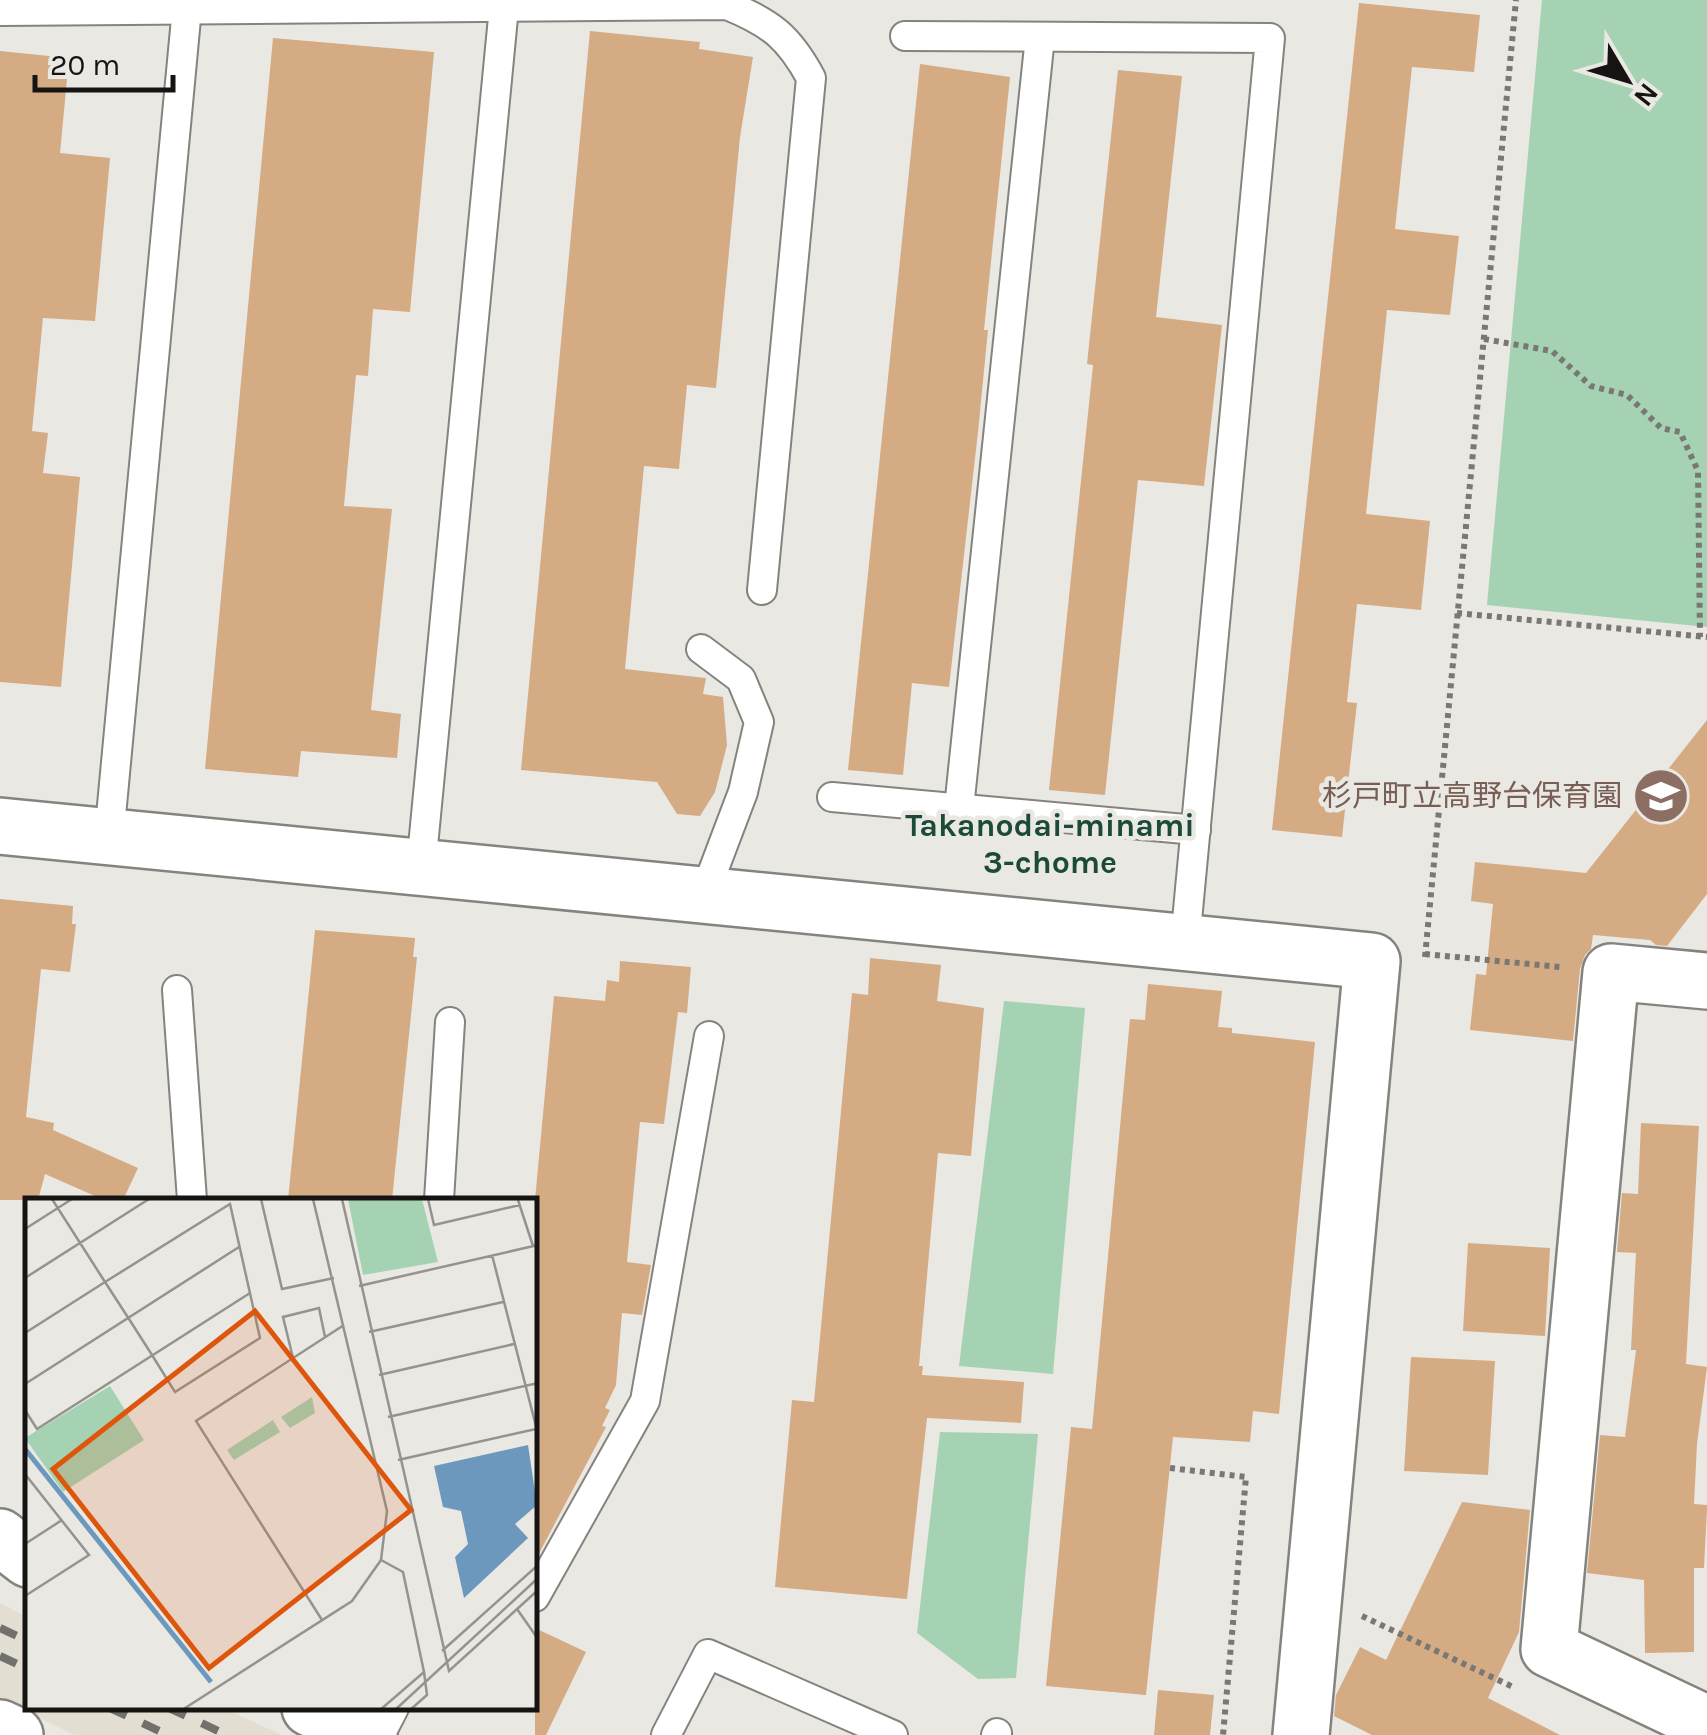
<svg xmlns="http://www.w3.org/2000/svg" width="1707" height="1735" viewBox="0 0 1707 1735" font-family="Karla,'Noto Sans JP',sans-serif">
<rect width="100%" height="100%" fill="#eae8e3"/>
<polygon fill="#e3ded2" points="0,1603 27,1617 28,1708 223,1708 282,1735 75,1735 0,1700"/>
<g fill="#a5d2b3">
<polygon points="1542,0 1707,0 1707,627 1487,605"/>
<polygon points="1004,1001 1085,1008 1053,1374 959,1366"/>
<polygon points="940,1432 1038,1434 1016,1678 978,1679 917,1633"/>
</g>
<g fill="#d5ab84">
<polygon points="1359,3 1480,15 1474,72 1412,67 1395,229 1459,236 1450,315 1387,310 1366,514 1430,521 1421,610 1357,604 1347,702 1357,703 1342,837 1272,830"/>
<polygon points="590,31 700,42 699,49 753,57 740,137 716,388 687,385 679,469 644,466 625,669 706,678 703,694 723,697 727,745 715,792 700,816 677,814 657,782 521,770"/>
<polygon points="273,38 434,52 410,312 373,309 368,376 356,375 344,506 392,509 371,710 401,714 397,758 301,751 298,777 205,769"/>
<polygon points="0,51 69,58 60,153 110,158 95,321 43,318 32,431 48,433 43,473 80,477 61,687 0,682"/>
<polygon points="920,64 1010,77 984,330 988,330 978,432 949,687 912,683 903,775 848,770"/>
<polygon points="1118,70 1182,76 1156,317 1222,325 1204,486 1138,480 1105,795 1049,790 1093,365 1087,364"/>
<polygon points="1707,720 1707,894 1667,946 1656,945 1650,940 1593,935 1591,949 1585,955 1580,969 1573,1041 1470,1030 1476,974 1486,975 1493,904 1471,901 1475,862 1586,873"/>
<polygon points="0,899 73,906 72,924 76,924 70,972 41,969 26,1117 54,1123 53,1130 138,1168 123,1200 104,1200 45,1174 38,1200 0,1200"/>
<polygon points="315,930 415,938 413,957 417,957 392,1200 288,1200"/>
<polygon points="870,958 941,965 937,1001 984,1008 971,1156 938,1153 919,1366 923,1366 922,1375 1024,1382 1021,1423 927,1418 907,1599 775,1587 792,1400 814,1402 852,993 868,995"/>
<polygon points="620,961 691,967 687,1013 678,1012 664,1124 640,1122 627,1262 651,1265 642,1315 622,1313 616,1385 605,1408 610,1410 602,1426 606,1427 535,1561 535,1200 554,996 605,1001 607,980 619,982"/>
<polygon points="1148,984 1222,991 1218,1027 1232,1028 1232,1033 1315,1042 1279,1414 1253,1411 1250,1442 1173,1437 1146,1695 1046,1686 1071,1427 1092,1429 1130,1019 1145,1020"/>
<polygon points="1641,1123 1699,1126 1686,1364 1707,1367 1697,1444 1694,1504 1707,1505 1707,1510 1704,1568 1694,1568 1694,1652 1645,1653 1644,1580 1587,1573 1600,1435 1625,1437 1636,1350 1631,1350 1636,1253 1617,1252 1622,1193 1638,1194"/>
<polygon points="1468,1243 1550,1248 1545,1336 1463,1331"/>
<polygon points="1411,1357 1495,1361 1488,1475 1404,1471"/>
<polygon points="1462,1502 1530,1510 1519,1632 1488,1698 1560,1735 1372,1735 1334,1716 1336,1695 1360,1647 1386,1660"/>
<polygon points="535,1628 586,1652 546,1735 535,1735"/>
<polygon points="1158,1690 1214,1695 1210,1735 1154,1735"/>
</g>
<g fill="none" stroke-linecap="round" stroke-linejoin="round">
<g stroke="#85837e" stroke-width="32">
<g id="service">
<path d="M 0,11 L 727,5 C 771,23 789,37 811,78 L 762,590"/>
<polyline points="905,36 1270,38 1185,942"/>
<polyline points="701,649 741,679 759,722 743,792 704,895"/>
<polyline points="832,797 1196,830"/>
<polyline points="959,808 1040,37"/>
<polyline points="109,837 187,8"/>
<polyline points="421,867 504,7"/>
<polyline points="177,990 192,1200"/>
<polyline points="439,1200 450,1022"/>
<polyline points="535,1597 645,1401 709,1036"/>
<polyline points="380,1735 394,1708"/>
<polyline points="666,1735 708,1654 893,1735"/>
<polyline points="996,1735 997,1733"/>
</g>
</g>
<g stroke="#85837e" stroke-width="60">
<g id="minor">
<polyline points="1707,981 1611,972 1549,1649 1707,1724"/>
<polyline points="0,1728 15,1735"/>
</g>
</g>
<g stroke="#85837e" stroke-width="60">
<g id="tertiary">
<polyline points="0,826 1372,961 1301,1735"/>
<polyline points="0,1537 28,1559"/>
<polyline points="310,1708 369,1735"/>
</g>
</g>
<g stroke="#7a7875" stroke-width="6" stroke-dasharray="5 5" stroke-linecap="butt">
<polyline points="1484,339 1552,351 1591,386 1627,395 1661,428 1680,432 1698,471 1700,637"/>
<polyline points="1457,613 1707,637"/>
<polyline points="1425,954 1560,967"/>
<polyline points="1425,957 1516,0"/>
<polyline points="1170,1468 1246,1477 1223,1735"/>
<polyline points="1362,1616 1513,1687"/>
</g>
<use href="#service" stroke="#fff" stroke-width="28"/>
<use href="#minor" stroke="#fff" stroke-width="55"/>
<use href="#tertiary" stroke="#fff" stroke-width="55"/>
<g stroke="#71706c" stroke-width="8" stroke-dasharray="18 18" stroke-linecap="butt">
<polyline points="0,1628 28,1641"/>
<polyline points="0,1656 28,1669"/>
<polyline points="110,1708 168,1735"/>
<polyline points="169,1708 227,1735"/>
</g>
</g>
<defs>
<g id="school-disc" transform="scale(2.875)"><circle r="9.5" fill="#8d6e63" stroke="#eae8e3"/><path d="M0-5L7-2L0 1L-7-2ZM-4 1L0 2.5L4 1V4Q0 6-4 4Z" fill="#fff"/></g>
</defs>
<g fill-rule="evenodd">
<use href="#school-disc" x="1661" y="796"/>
</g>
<g text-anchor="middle" stroke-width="9" stroke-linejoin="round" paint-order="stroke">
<g font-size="30" fill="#785e54" stroke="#eae8e3" text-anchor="end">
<text x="1622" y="806">杉戸町立高野台保育園</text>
</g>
<g font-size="32" font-weight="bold" fill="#1b4a38" stroke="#eae8e3">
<text x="1050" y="836">Takanodai-minami<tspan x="1050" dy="37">3-chome</tspan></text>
</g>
</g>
<g transform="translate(25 1198)">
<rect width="512" height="512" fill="#eae8e3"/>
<path d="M 323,1 L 397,1 L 413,64 L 338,77 ZM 85,188 L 119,242 L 38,294 L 0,240 ZM 287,199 L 290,215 L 265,230 L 256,219 ZM 248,222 L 255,234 L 209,262 L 202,252 Z" fill="#a5d2b3"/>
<path d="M 503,247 L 512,307 L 490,326 L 503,340 L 439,400 L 430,359 L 443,346 L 436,313 L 418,309 L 409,268 Z" fill="#6d98bd"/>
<path fill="none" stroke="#6d98bd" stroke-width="5" d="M 0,251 L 186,484"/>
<path fill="none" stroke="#95938f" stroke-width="2.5" d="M 236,1 L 257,91 L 309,80M 317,1 L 424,473 L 513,392M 403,1 L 409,27 L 495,7M 493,2 L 508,48M 0,31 L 47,1M 467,57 L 513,236M 0,80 L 124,1M 334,88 L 513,47M 344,134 L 478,104M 0,135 L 80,84 L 205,6 L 235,140 L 150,194 L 127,157 L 104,121 L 80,84 L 27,1M 268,160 L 258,119 L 294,110 L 300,139M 354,177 L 489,146M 0,186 L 214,49M 0,212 L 12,231 L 225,95M 363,219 L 513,185M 373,262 L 511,231M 0,276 L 64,357 L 0,398M 0,346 L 37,322M 356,362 L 378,374 L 399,474M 492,411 L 513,441M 297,422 L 171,223 L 319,127M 417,453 L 513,367M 157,512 L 327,403 L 356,362 L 362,313 L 288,1M 355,512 L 399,474 L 402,497 L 385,512M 370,512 L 513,380"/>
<path fill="#dd560c" fill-opacity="0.15" stroke="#dd560c" stroke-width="5" d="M 230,113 L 386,312 L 184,470 L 28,271 Z"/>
<rect width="512" height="512" fill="none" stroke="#151412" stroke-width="5"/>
</g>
<g transform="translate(1627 80) rotate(128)" stroke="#eae8e3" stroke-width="8" paint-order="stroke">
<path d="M0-8L18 38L0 25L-18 38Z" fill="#151412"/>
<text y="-15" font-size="28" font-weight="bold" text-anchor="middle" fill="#151412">N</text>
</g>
<path d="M35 75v15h138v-15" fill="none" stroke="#151412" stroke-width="5"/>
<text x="50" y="75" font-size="30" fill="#151412" stroke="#eae8e3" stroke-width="8" paint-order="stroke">20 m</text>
</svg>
